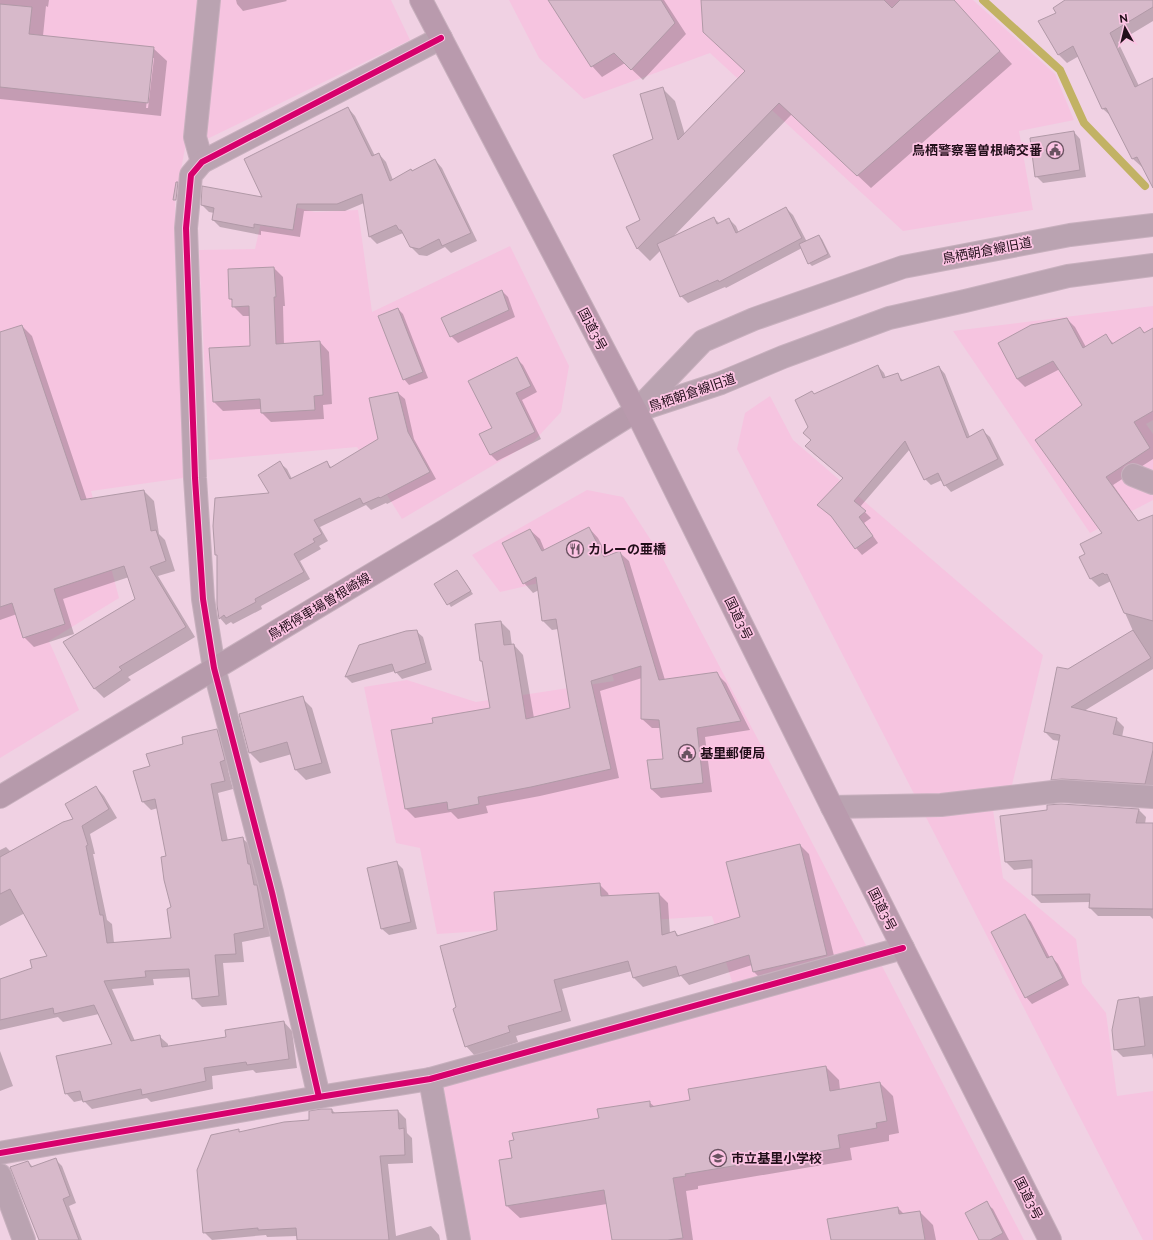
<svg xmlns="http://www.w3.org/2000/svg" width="1153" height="1240" viewBox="0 0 1153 1240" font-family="Raleway,'Noto Sans JP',sans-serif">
<rect width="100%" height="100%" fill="#f0d1e3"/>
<g fill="#f6c4e0">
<polygon points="0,0 391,0 410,40 203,141 194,101 175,201 183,478 91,491 119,598 49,641 79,710 0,758"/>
<polygon points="509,0 973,0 1055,74 1074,120 1019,131 1033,210 903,231 710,53 584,99 539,58"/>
<polygon points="266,200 315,212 358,210 372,312 510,246 569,366 561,412 534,441 402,519 357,447 209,460 199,250 255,249"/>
<polygon points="1153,306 1153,420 1146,424 1153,434 1153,500 1090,533 953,331"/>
<polygon points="770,396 793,440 1043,655 1011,789 991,796 1003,878 1076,939 1082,983 1106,1013 1117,1096 1153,1091 1153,1240 1143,1240 737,449 745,413"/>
<polygon points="587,490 623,497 663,559 867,947 733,985 712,916 437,934 420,848 396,843 364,687 407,680 476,702 614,681 585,584 543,582 500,592 472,555"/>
<polygon points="882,966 1024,1240 465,1240 465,1230 443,1085"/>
</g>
<g fill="#0003" fill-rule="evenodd">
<path d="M 0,0 L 49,0 L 48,7 L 46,6 L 43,36 L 153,48 L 167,61 L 161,116 L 0,99 ZM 152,58 L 154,58 L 148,108 L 146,108 Z"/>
<polygon points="236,0 286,0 287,1 243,11 237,4"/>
<polygon points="549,0 664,0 686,34 643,80 625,63 602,77 592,66"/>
<polygon points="703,0 953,0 1012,64 871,188 792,114 672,238 714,218 720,224 729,219 736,226 739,233 786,208 793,215 807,242 819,236 822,239 831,257 812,266 809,263 802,248 726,288 725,287 688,303 681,296 661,250 650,261 638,249 628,227 642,221 663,89 675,101 685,135 746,71"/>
<polygon points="1067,0 1153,0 1153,21 1118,42 1139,86 1153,79 1153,182 1143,167 1142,167 1133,159 1112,117 1103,109 1079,56 1067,63 1059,55 1058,13"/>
<polygon points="348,108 355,116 375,156 379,154 386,162 393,180 435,160 442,168 477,241 451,253 445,247 427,256 419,255 411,247 403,233 377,244 370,237 364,203 345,211 304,211 300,237 261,231 261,235 220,227 213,220 214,213 209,212 202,205 263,198"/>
<polygon points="1074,132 1080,139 1086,177 1043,183 1036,176"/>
<polygon points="274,268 283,277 285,306 283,306 284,345 320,342 329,352 332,404 323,405 324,419 271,422 262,413 261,409 223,411 214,402 251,347 250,316 243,316 233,306 233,301 230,299 229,270"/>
<polygon points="502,291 508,297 515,317 458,343 451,336"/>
<polygon points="398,309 403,314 428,378 409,385 404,379"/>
<polygon points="1067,319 1075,327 1086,347 1106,336 1114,344 1140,328 1145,333 1153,329 1153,459 1113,485 1139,522 1153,516 1153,669 1084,711 1116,719 1124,727 1122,737 1153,744 1153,790 1060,787 1052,779 1060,741 1053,740 1045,732 1068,670 1133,631 1111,581 1099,587 1091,579 1080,557 1086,554 1103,534 1084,406 1060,369 1025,387 1017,379"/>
<polygon points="22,326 32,336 87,500 144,491 154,501 159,534 165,540 175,571 158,576 195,637 128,677 131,680 104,698 94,688 137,600 129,577 63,599 74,634 34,647 24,637 17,614 0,620 0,333"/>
<polygon points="516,358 523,365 537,392 522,400 541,439 497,461 490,454 493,429"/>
<polygon points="878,366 884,373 886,378 897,375 904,381 939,367 945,374 970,437 983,431 990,437 1004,465 951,492 945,485 942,480 931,485 925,479 910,449 860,507 871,518 864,523 878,543 862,555 856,548 834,519 819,505 843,478 813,453 810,427 814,395"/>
<polygon points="398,393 405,399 414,439 436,479 387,504 386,503 371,510 366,505 320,527 328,541 319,546 321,549 300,561 310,579 261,606 262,609 233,624 231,622 226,625 220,618 218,556 216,554 270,494 280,463 287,469 292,479 326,462 332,468 379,440"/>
<polygon points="589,528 598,538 608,557 619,552 629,561 665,680 716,673 726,683 750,730 705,737 712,792 661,798 651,789 664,759 661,728 652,728 642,719 642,678 600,691 619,778 540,796 486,806 488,813 458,819 451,812 415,818 406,809 392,731 434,723 491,709 483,663 481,661 501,622 510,631 512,646 514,645 523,655 534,718 571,709 558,629 552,630 543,621 539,590 533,593 524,583 530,530 540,539 545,551"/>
<polygon points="457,571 473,594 451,607 436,584"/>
<polygon points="416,631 423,637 432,670 402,679 395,671 352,683 346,677 360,646"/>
<polygon points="302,698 312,708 331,773 306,780 296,770 292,754 260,763 250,753"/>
<polygon points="217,730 225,738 233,768 228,770 233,789 218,793 228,841 242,838 251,846 272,936 242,942 244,962 223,963 227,1005 202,1007 193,998 191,977 153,979 154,985 112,989 135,1041 159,1036 168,1044 168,1047 227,1038 284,1022 292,1031 297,1068 256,1073 253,1070 212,1076 213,1089 151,1102 147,1098 92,1109 83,1100 74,1102 66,1093 114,1044 99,1014 63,1022 58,1017 0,1030 0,980 34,969 49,957 25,913 0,926 0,850 6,847 11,852 75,820 96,787 104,796 117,818 90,834 95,854 93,854 107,920 112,924 114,943 172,939 172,908 168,857 158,808 151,810 143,802 151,767 184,744"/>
<polygon points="1139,810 1146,817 1145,824 1153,824 1153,919 1150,916 1098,916 1090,908 1091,902 1041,903 1033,895 1033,868 1014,870 1006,862 1001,816"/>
<polygon points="800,845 809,854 836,964 763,981 754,972 752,965 689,985 681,976 643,987 634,978 632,971 562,989 571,1021 516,1036 518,1042 475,1056 466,1046 458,1008 498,931 599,884 608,893 609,896 659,894 668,903 670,934 675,932 679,936 741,918"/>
<polygon points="396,862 403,869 417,929 389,935 382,929"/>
<polygon points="1025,915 1031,922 1050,958 1052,957 1058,964 1069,985 1032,1004 1026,997"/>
<polygon points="1153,996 1153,1059 1152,1054 1123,1057 1115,1049 1119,1001"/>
<polygon points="0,1051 13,1086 0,1091"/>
<polygon points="826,1067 839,1080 840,1090 880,1083 893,1096 899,1133 889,1135 889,1141 850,1148 852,1160 698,1186 698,1189 686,1191 693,1240 613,1240 607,1204 520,1218 507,1206 513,1158 600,1119 649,1102 655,1107 691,1101"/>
<polygon points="321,1110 332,1110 336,1114 398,1111 406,1119 407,1133 412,1138 413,1163 388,1164 396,1236 431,1226 439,1235 440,1240 317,1240 327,1235 267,1237 266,1235 212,1240 204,1232 238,1130 241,1133 310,1121"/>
<polygon points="55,1159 62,1166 76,1203 69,1206 82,1240 40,1240 28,1162 33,1167"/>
<polygon points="986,1203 993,1209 1009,1240 980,1240"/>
<polygon points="898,1208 904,1214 920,1212 933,1225 936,1240 832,1240"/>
</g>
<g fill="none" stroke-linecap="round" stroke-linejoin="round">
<polyline stroke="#c2b264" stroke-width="8" points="983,0 1060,70 1084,123 1145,186"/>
</g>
<g fill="#d7b9ca" stroke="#b199a7">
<polygon points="548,0 661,0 675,23 631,70 614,53 591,67"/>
<polygon points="701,0 884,0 892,8 900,0 954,0 1000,51 857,176 779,103 637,249 626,227 640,220 613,155 653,139 640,94 663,87 678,140 745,71 703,32"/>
<polygon points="1065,0 1153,0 1153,7 1110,33 1135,87 1153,78 1153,188 1137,157 1132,159 1106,108 1102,109 1073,46 1058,55 1038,21 1056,13 1053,8"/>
<polygon points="0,4 32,7 29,34 154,47 148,103 0,87"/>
<polygon points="348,107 372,156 379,153 390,181 411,169 412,171 435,159 471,233 442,246 439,239 419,249 410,247 401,230 399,230 396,225 369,237 362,194 337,204 297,204 293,230 254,224 254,228 212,220 214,208 201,205 202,186 262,197 244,159"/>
<polygon points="1074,131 1080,170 1035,177 1030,138"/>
<polygon points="176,182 178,182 176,200 173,200"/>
<polygon points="786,207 802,238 719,282 718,280 680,297 657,244 714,217 717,224 729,218 736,233"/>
<polygon points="819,235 828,254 808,264 799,244"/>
<polygon points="274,267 276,297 274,297 276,344 320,341 323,395 314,396 315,410 261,413 260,399 213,402 209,348 250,346 249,306 232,307 232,299 229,299 228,269"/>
<polygon points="502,290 509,310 450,337 441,318"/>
<polygon points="398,308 423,372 403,380 378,316"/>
<polygon points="1067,318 1083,348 1106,334 1112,344 1140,327 1144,333 1153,328 1153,411 1134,422 1150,448 1106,477 1138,521 1153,515 1153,621 1124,613 1107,574 1105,575 1103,573 1090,579 1079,557 1085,554 1080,544 1102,533 1035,440 1082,405 1053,361 1017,379 998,343 1031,325"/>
<polygon points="22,325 81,500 144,490 151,531 156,530 166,561 150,567 186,627 119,667 122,670 94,689 63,642 135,599 124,566 54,589 65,624 23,638 12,603 0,607 0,332"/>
<polygon points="517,357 531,386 516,393 535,432 490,455 479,434 492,428 468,381"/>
<polygon points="878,365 883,378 898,373 901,381 939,366 967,438 983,429 998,459 944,486 938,473 924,480 905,441 854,501 866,511 859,517 873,536 855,549 831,516 817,505 843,478 805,446 811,440 803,433 808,427 795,400 812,391 814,394"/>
<polygon points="398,392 408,432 430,472 380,498 379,497 363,504 360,498 314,520 322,534 313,539 315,542 294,554 304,572 255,599 256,602 226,618 224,615 219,619 217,605 217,555 215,555 213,526 215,498 269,493 258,475 280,461 290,479 327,461 330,468 378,439 369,398"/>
<polygon points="589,527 604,557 620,551 659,680 717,672 741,721 697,728 703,783 651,789 647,760 663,759 659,720 641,719 641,666 591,681 611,769 531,787 478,797 479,804 448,810 447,802 405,809 391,730 433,723 432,718 490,708 482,661 480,661 475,624 501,621 504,645 514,644 526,719 570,708 556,619 542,621 536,577 523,584 502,543 530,529 542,551"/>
<polygon points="457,570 471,591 447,605 434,584"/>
<polygon points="417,630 426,663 395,673 392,664 345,677 359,645 406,631"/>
<polygon points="1133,630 1151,658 1071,707 1117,718 1113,734 1153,743 1153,750 1145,784 1062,779 1051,780 1060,735 1044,732 1057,667 1068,669"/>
<polygon points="303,696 322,763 295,770 287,742 249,753 239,714"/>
<polygon points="217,729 225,760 220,762 225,781 211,784 222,841 243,837 248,864 250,864 254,885 257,885 264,928 234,934 236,954 215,955 219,996 192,999 189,969 145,971 146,977 104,981 131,1041 160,1035 162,1047 226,1037 225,1030 284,1021 289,1059 247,1065 246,1062 204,1068 206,1081 142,1095 141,1089 83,1102 80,1091 65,1094 56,1056 112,1044 94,1005 54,1014 53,1008 0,1020 0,979 32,968 30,960 47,956 10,889 0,894 0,857 63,822 73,819 65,804 96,786 109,809 82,826 88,845 86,846 100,915 103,915 107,943 171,938 167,909 171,907 164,880 161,857 166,856 155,799 142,802 133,771 150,766 146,754 183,744 182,737"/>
<polygon points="1061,804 1139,809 1136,823 1153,823 1153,909 1089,908 1090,894 1032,895 1032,860 1005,862 1000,816 1047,810 1047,805"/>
<polygon points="800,844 827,955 753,972 749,955 679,976 676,966 633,978 628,961 554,980 562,1011 508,1026 510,1032 465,1047 453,1009 456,1007 440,946 497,930 494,892 600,883 601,896 659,893 662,935 675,931 677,936 740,917 726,862"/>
<polygon points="397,861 411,922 381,929 367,868"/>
<polygon points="1025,914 1047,958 1052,956 1063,978 1025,998 991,932"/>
<polygon points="1139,997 1145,1046 1114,1050 1112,1030 1118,1000"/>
<polygon points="826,1066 830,1091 880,1082 887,1121 876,1123 877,1128 838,1135 840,1148 685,1174 686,1176 673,1178 683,1238 668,1240 612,1240 604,1190 506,1206 499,1160 512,1158 509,1141 514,1140 512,1133 599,1118 597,1109 650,1101 650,1107 690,1100 688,1089"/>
<polygon points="321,1109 332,1109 332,1113 398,1110 399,1129 404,1128 405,1155 380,1156 389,1240 297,1240 296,1228 258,1230 258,1228 203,1233 197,1170 211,1135 239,1129 239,1132 284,1122 309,1120 309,1111"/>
<polygon points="56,1158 70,1196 63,1199 79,1240 39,1240 10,1167 28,1161 31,1167"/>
<polygon points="987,1201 1003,1233 990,1240 979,1240 965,1213"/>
<polygon points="898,1207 899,1214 920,1211 925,1240 831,1240 827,1219"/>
</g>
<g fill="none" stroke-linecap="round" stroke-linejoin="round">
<g stroke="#c8b0be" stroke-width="24">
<g id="minor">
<polyline points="202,162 195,137 209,0"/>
<polyline points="639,410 721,383 783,357 889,318 965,301 1068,276 1153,265"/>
<polyline points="636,411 703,341 754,319 903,267 1070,235 1153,225"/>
<polyline points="1133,475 1153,483"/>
<polyline points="832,807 941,805 1061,791 1153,797"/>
<polyline points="430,1079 459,1240"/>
<polyline points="319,1097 272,892 214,668 203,599 195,478 186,228 191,175 202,162 441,38"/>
<polyline points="0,1153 319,1097 430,1079 903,948"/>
<polyline points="0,1175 24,1240"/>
</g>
</g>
<g stroke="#c8b0be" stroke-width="24">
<polyline id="major" points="0,797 446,530 636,411"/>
</g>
<g stroke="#c8b0be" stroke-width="24">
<polyline id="highway" points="421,0 636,411 832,807 1050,1240"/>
</g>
<use href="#minor" stroke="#baa3b1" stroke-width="22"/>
<use href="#major" stroke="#b69aab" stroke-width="22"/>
<use href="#highway" stroke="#b99aad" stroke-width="22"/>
<g stroke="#fdc4e4" stroke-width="8">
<g id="cycleway">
<polyline points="319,1097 272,892 214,668 203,599 195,478 186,228 191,175 202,162 441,38"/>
<polyline points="0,1153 319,1097 430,1079 903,948"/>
</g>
</g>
<use href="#cycleway" stroke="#d6006c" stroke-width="6"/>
</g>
<defs>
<g id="civic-ring" transform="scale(0.9)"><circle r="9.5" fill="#fdc4e4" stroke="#695260" stroke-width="1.5"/><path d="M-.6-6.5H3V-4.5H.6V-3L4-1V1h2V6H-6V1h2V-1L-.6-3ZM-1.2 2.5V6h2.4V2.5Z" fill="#695260"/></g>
<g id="restaurant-ring" transform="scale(0.9)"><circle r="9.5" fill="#fdc4e4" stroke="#695260" stroke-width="1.5"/><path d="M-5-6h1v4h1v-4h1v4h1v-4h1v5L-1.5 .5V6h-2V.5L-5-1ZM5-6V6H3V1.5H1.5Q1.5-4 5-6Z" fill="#695260"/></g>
<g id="school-ring" transform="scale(0.9)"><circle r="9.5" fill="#fdc4e4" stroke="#695260" stroke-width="1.5"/><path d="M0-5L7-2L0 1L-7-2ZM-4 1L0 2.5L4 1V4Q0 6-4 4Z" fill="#695260"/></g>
</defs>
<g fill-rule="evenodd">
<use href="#civic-ring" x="1055" y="150"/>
<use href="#restaurant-ring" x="575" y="549"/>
<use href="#civic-ring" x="687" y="753"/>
<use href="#school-ring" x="718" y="1158"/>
</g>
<g text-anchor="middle" stroke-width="3.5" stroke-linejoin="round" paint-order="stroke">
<g font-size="13" font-weight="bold" fill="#210e19" stroke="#fdc4e4" text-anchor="start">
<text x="1042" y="155" text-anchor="end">鳥栖警察署曽根崎交番</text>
<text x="588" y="554">カレーの亜橋</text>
<text x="700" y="758">基里郵便局</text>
<text x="731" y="1163">市立基里小学校</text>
</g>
<g font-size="13" fill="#210e19" stroke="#fdc4e4">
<text transform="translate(987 250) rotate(-11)" y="5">鳥栖朝倉線旧道</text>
<text transform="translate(593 329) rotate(62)" y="5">国道3号</text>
<text transform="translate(692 392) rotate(-19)" y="5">鳥栖朝倉線旧道</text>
<text transform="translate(319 606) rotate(-31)" y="5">鳥栖停車場曽根崎線</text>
<text transform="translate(739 618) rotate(64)" y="5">国道3号</text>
<text transform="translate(883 909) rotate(63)" y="5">国道3号</text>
<text transform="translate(1029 1198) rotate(63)" y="5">国道3号</text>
</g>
</g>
<g transform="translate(1125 28) rotate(352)" stroke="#fdc4e4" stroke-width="3" paint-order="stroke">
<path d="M0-3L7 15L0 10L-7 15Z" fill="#210e19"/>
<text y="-6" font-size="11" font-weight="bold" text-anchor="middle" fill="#210e19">N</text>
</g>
</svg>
